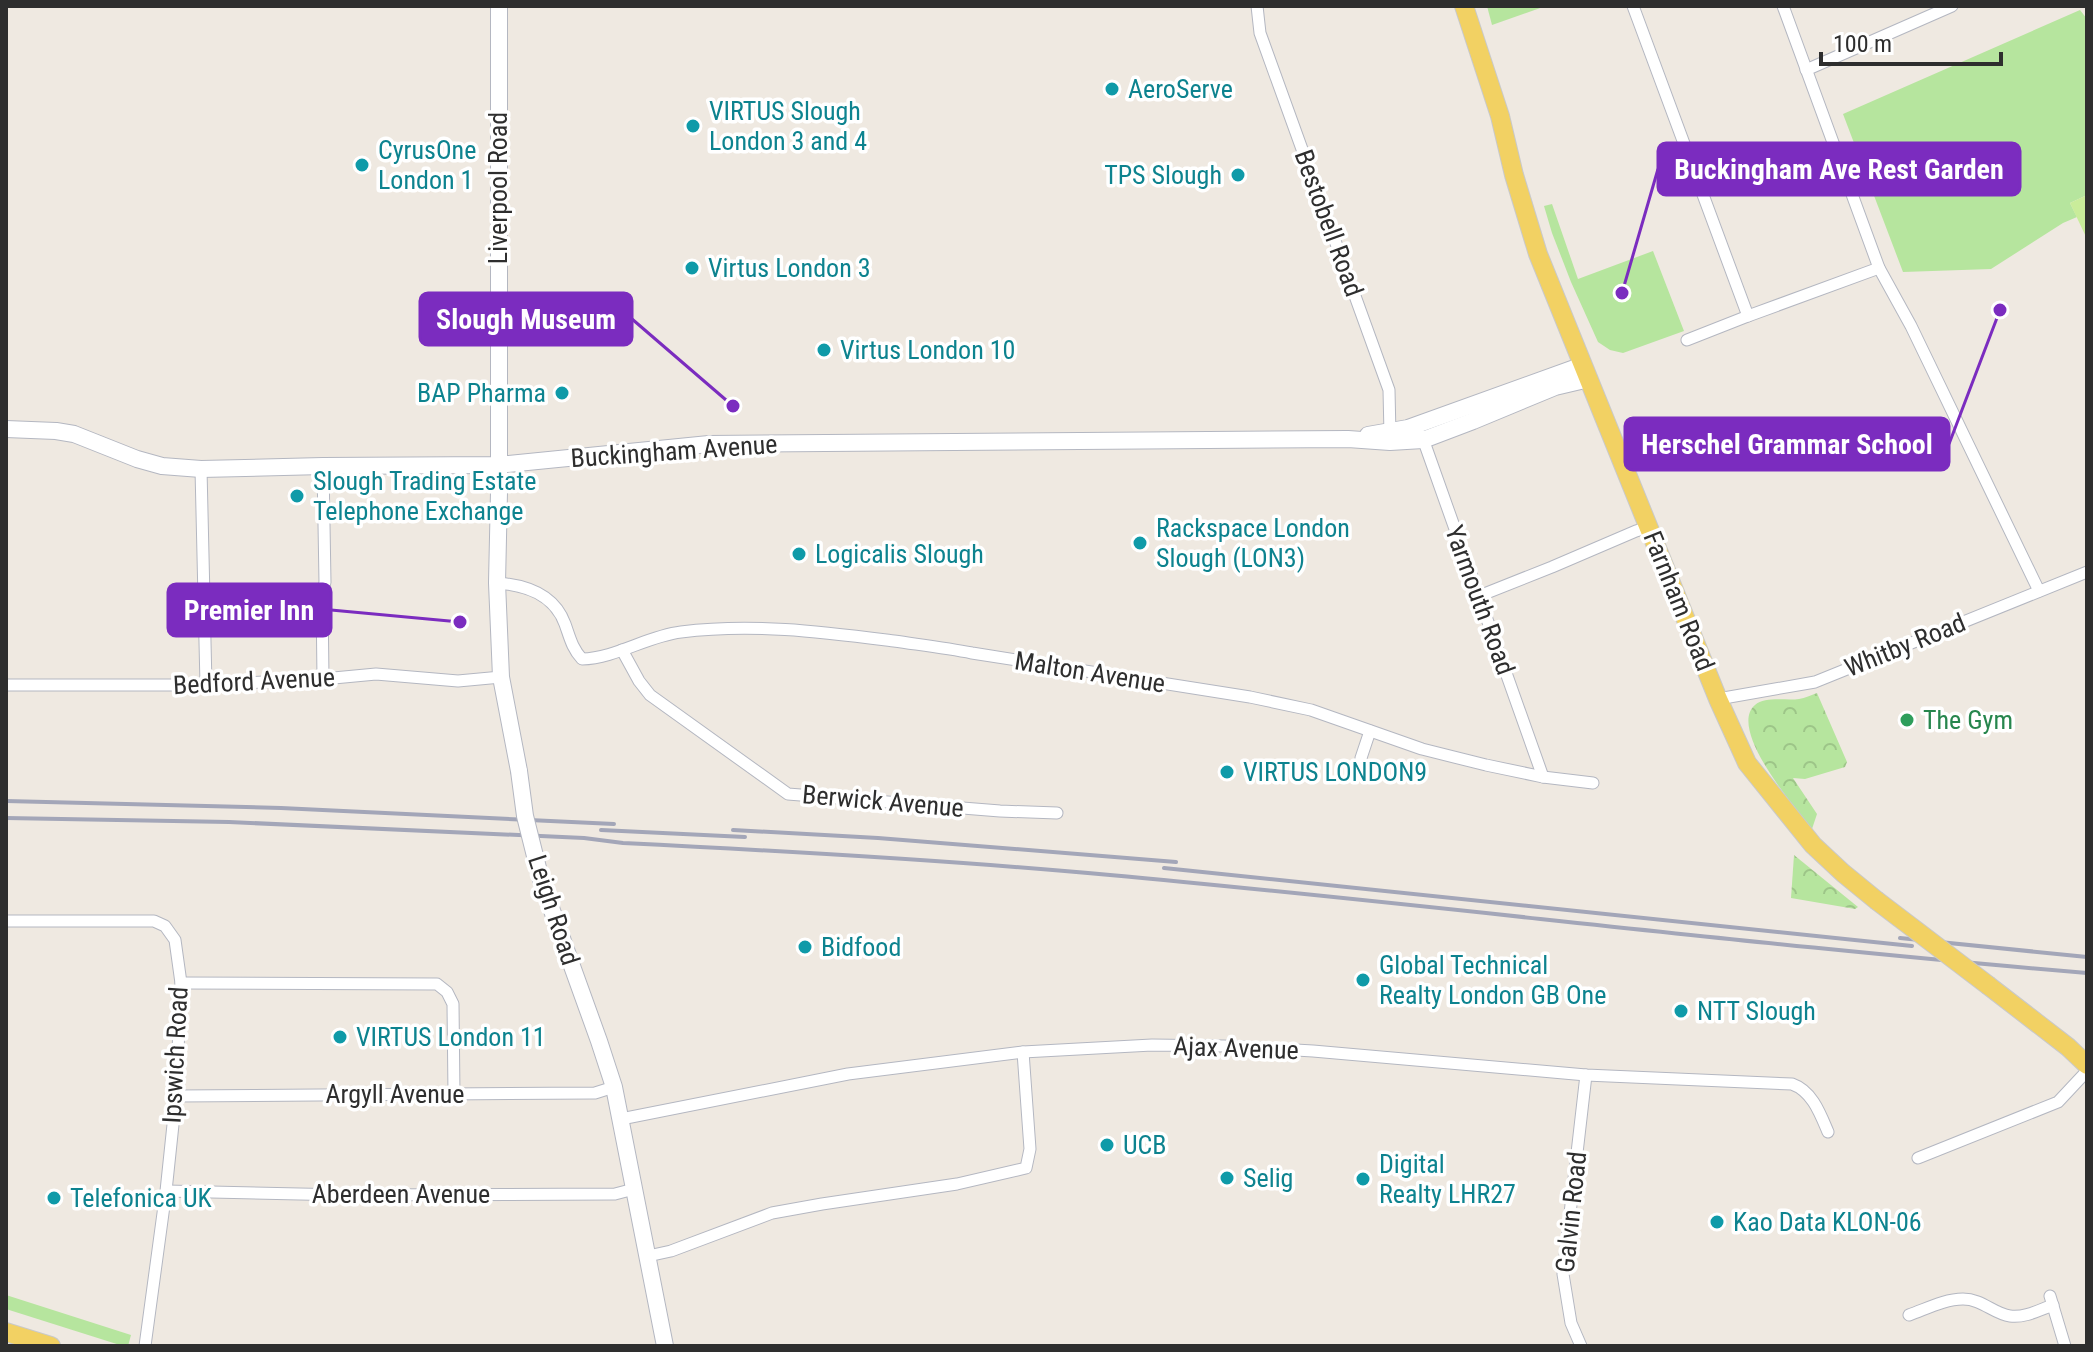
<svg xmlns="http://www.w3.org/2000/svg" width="2093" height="1352" viewBox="0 0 2093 1352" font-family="'Roboto Condensed',sans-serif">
<defs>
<pattern id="forest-crowns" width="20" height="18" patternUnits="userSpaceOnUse" patternTransform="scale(2)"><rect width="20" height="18" fill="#b6e59e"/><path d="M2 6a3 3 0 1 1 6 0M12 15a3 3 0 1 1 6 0" fill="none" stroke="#9dc588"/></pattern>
</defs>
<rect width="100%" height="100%" fill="#efe9e1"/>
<g fill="#b6e59e">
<polygon points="1487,6 1546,6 1492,25"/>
<polygon points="2080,10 2087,19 2087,195 2070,203 2077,217 2063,223 1991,269 1903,272 1843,114"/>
<polygon points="1552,204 1578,279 1653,251 1684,331 1623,353 1610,350 1598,342 1571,282 1552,233 1544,206"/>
<polygon points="6,1295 131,1335 128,1346 123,1346 6,1309"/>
</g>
<g fill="url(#forest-crowns)">
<path d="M 1817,693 L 1847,762 L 1845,767 L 1805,779 L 1793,778 L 1817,814 L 1812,829 C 1796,809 1727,729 1755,705 C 1765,696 1787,701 1799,699 C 1805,698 1811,695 1817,693 Z"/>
<polygon points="1794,855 1858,907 1855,909 1791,898"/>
</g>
<polygon fill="#c9ec9a" points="2087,195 2087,239 2070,203"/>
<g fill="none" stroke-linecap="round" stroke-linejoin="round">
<g stroke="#b4b7c1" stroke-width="13">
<g id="street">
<polyline points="1257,6 1260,33 1389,390 1390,435"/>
<polyline points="1633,6 1748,316"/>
<polyline points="1783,6 1879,268 1911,326 2039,591"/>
<polyline points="1806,70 1952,6"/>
<polyline points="1687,340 1748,316 1879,268"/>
<polyline points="1422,436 1543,777"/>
<polyline points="201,469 206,685"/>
<path d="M 497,583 C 526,585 554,594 565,624 C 570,638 572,648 582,659 C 616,658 647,636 681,632 C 754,623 822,632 894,641 C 921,645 946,648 972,653 L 1250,697 L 1311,710 L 1422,749 L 1486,765 L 1543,777 L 1593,783"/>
<polyline points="1479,596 1552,567 1636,531 1649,527"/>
<polyline points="622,650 639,681 650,695 788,794 1000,811 1057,813"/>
<polyline points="323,679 322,596 325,582 323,466"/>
<polyline points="6,685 206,685 323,679 376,674 458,681 501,677"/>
<polyline points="1718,699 1815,682 2087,572"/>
<polyline points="1361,758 1370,731"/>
<polyline points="6,921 154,921 165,926 175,940 181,983 176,1096 166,1191 145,1346"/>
<polyline points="181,983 437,984 447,992 453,1004 454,1094"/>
<polyline points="176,1096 595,1093 614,1087"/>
<path d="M 621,1119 L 848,1074 L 1023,1052 L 1152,1045 L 1224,1046 L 1313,1051 L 1586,1075 L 1792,1084 C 1812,1091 1820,1113 1828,1132"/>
<polyline points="1918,1158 2058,1102 2087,1071"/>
<polyline points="166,1191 345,1195 615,1194 634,1189"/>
<polyline points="648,1256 671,1251 772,1213 822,1204 957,1184 1026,1168 1030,1149 1023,1052"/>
<polyline points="2050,1296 2065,1346"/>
<path d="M 1909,1315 C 1926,1309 1945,1299 1963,1299 C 1982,1299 1994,1314 2010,1316 C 2025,1318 2039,1310 2053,1305"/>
<polyline points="1581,1346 1571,1323 1563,1274 1586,1075"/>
</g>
</g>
<g stroke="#b4b7c1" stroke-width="18">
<g id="secondary">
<polyline points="499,6 499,492 497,583 501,677 519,771"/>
<polyline points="6,429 56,431 74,434 137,459 162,466 201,469 323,466 498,465 709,444 1348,439 1390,442 1423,440 1473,421 1555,387 1589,379"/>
<polyline points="1368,435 1408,428 1583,365"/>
<polyline points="541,880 599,1041 614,1087 665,1346"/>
</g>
</g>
<g stroke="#c9c9c9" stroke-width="20">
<g id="primary">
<polyline points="1464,6 1500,116 1514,175 1538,254 1718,699 1747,763 1813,845 1843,873 1876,900"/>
<polyline points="1989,986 2068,1047 2087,1065"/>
<polyline points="6,1332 51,1346"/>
</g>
</g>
<use href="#street" stroke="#fff" stroke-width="11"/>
<use href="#secondary" stroke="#fff" stroke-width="16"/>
<use href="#primary" stroke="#f2d163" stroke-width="18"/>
<g stroke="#a3a6b8" stroke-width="4">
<polyline points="6,801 281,808 614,824"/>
<path d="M 6,818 L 229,822 L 584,838 L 623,843 C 786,851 948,860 1110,875 C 1436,905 1761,946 2087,973"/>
<polyline points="601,830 745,837"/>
<polyline points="733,830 878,838 1176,862"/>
<polyline points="1164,868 1912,946"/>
<polyline points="1900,938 2087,957"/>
</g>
<g stroke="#b4b7c1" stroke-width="18" stroke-linecap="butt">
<polyline id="secondary-bridge" points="519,771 525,816 541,880"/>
</g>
<g stroke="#c9c9c9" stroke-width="20" stroke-linecap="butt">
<polyline id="primary-bridge" points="1876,900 1989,986"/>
</g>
<use href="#secondary-bridge" stroke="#fff" stroke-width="16"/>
<use href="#primary-bridge" stroke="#f2d163" stroke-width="18"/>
</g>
<g fill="#0f9aa8" stroke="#fff" stroke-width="3">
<circle cx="1112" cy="89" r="8"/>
<circle cx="693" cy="126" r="8"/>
<circle cx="362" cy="165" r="8"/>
<circle cx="1238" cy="175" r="8"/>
<circle cx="692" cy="268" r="8"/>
<circle cx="824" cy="350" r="8"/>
<circle cx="562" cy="393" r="8"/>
<circle cx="297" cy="496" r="8"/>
<circle cx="1140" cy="543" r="8"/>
<circle cx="799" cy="554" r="8"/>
<circle cx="1227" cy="772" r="8"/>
<circle cx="805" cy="947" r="8"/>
<circle cx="1363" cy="980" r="8"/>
<circle cx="1681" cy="1011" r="8"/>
<circle cx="340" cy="1037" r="8"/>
<circle cx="1107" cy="1145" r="8"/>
<circle cx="1227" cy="1178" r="8"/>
<circle cx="1363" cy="1179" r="8"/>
<circle cx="54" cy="1198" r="8"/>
<circle cx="1717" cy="1222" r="8"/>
</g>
<circle fill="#2e9e5b" stroke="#fff" stroke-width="3" cx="1907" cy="720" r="8"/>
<g text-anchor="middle" stroke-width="7" stroke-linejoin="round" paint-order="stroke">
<g font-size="26" fill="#0d838f" stroke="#fff" text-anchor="start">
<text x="1128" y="98">AeroServe</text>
<text x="709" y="120">VIRTUS Slough<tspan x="709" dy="30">London 3 and 4</tspan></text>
<text x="378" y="159">CyrusOne<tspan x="378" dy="30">London 1</tspan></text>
<text x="1222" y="184" text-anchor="end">TPS Slough</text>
<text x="708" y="277">Virtus London 3</text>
<text x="840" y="359">Virtus London 10</text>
<text x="546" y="402" text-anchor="end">BAP Pharma</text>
<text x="313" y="490">Slough Trading Estate<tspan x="313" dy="30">Telephone Exchange</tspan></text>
<text x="1156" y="537">Rackspace London<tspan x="1156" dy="30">Slough (LON3)</tspan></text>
<text x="815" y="563">Logicalis Slough</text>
<text x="1243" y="781">VIRTUS LONDON9</text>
<text x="821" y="956">Bidfood</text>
<text x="1379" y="974">Global Technical<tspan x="1379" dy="30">Realty London GB One</tspan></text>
<text x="1697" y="1020">NTT Slough</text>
<text x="356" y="1046">VIRTUS London 11</text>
<text x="1123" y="1154">UCB</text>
<text x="1379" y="1173">Digital<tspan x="1379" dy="30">Realty LHR27</tspan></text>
<text x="1243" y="1187">Selig</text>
<text x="70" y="1207">Telefonica UK</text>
<text x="1733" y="1231">Kao Data KLON-06</text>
</g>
<g font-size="26" fill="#2e2e2e" stroke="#fff">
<text transform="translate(498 188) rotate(-90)" y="9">Liverpool Road</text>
<text transform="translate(1329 223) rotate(70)" y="9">Bestobell Road</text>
<text transform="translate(674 451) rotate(-4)" y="9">Buckingham Avenue</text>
<text transform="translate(1480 600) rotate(70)" y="9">Yarmouth Road</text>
<text transform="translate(1679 601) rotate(68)" y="9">Farnham Road</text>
<text transform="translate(1905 645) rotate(-22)" y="9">Whitby Road</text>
<text transform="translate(1090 672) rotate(9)" y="9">Malton Avenue</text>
<text transform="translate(254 681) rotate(-3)" y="9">Bedford Avenue</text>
<text transform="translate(883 801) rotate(5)" y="9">Berwick Avenue</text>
<text transform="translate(554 910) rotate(72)" y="9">Leigh Road</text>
<text transform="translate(1236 1048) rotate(2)" y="9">Ajax Avenue</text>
<text transform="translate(175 1055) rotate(-87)" y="9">Ipswich Road</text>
<text x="395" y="1103">Argyll Avenue</text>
<text x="401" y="1203">Aberdeen Avenue</text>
<text transform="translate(1571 1212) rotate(-84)" y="9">Galvin Road</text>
</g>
<g font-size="26" fill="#27864d" stroke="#fff" text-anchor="start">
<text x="1923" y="729">The Gym</text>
</g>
</g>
<path fill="none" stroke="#7b2cbf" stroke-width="3" d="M1622 293L1658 169M733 406L632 319M2000 310L1949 444M460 622L331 610"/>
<g fill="#7b2cbf" stroke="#fff" stroke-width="3">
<circle cx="1622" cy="293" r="8"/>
<circle cx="733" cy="406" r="8"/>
<circle cx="2000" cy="310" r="8"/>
<circle cx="460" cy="622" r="8"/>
</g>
<g fill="#7b2cbf" stroke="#7b2cbf" stroke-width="3">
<rect x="1658" y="143" width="362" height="52" rx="8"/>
<rect x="420" y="293" width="212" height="52" rx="8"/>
<rect x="1625" y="418" width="324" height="52" rx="8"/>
<rect x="168" y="584" width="163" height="52" rx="8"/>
</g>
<g font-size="28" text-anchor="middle" font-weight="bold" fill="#fff">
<text x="1839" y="179">Buckingham Ave Rest Garden</text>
<text x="526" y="329">Slough Museum</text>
<text x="1787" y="454">Herschel Grammar School</text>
<text x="249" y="620">Premier Inn</text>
</g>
<rect width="2093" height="1352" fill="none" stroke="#2e2e2e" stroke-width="16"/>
<path d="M1821 52v12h180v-12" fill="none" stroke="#2e2e2e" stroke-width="4"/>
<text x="1833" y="52" font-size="24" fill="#2e2e2e" stroke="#ffffff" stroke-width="6" paint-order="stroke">100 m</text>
</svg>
